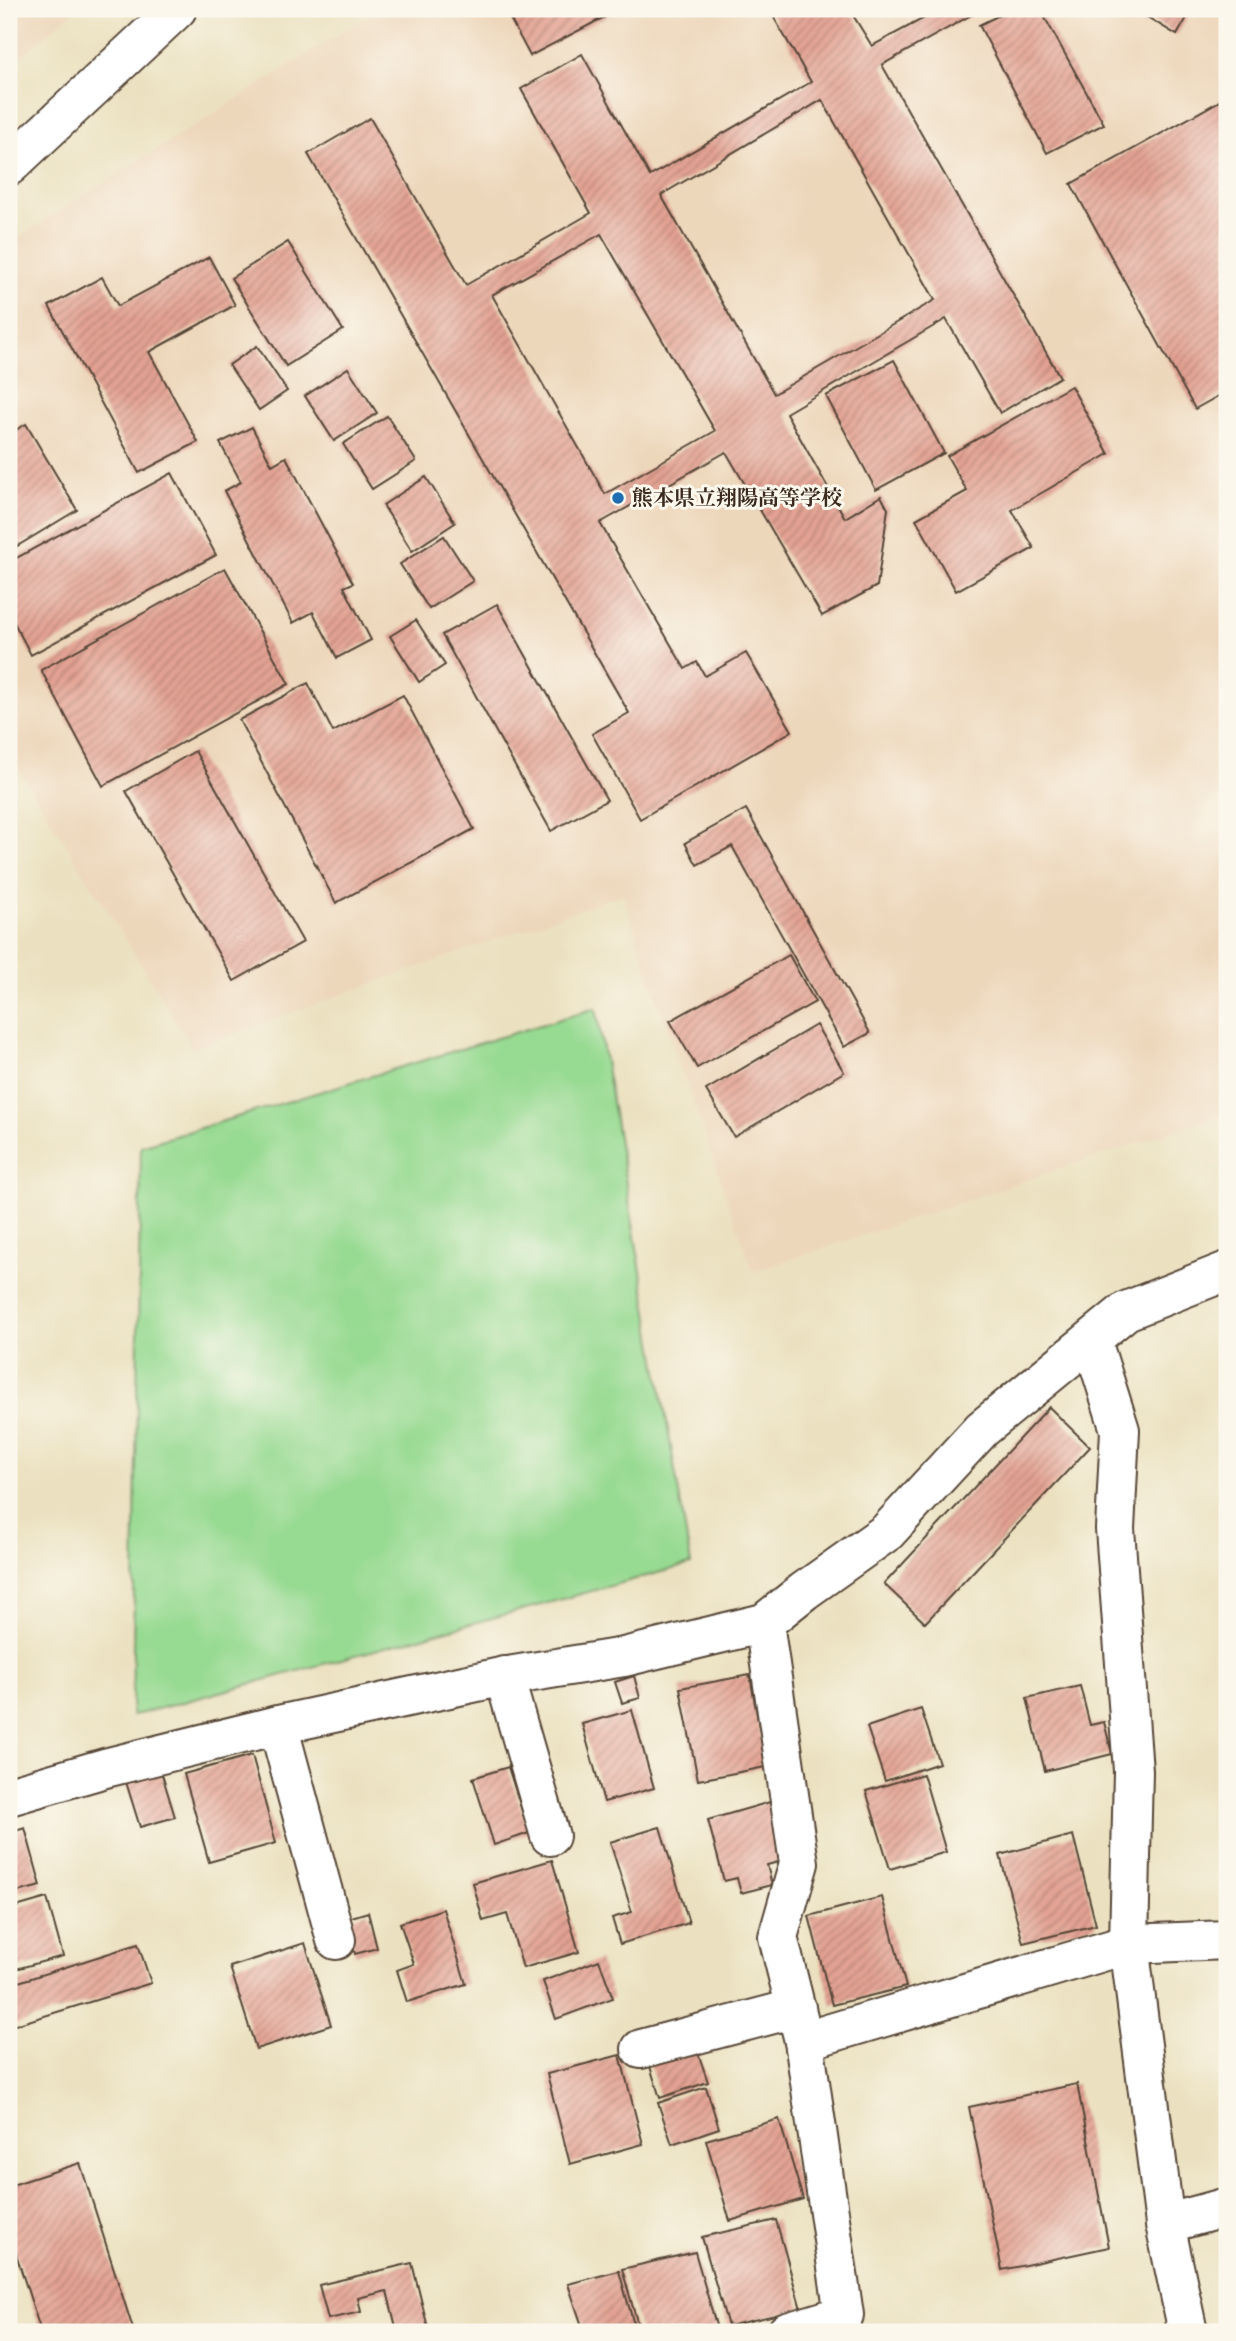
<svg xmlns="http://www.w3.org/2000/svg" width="1236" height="2341" viewBox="0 0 1236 2341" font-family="'Old Standard TT','Noto Serif JP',serif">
<defs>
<pattern id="building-hatch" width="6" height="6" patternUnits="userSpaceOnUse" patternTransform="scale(1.75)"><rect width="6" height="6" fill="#e3a293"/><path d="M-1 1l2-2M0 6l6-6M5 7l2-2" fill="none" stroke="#b98477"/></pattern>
</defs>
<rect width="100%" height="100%" fill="#fbf7ec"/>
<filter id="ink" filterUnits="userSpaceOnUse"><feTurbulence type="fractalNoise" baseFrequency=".0143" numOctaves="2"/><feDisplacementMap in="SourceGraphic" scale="14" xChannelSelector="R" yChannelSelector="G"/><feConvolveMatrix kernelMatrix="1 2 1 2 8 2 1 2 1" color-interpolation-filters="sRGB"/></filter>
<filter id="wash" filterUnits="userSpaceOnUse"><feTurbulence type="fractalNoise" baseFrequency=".00686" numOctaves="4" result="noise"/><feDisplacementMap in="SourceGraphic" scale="28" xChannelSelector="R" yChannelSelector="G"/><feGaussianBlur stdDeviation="1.57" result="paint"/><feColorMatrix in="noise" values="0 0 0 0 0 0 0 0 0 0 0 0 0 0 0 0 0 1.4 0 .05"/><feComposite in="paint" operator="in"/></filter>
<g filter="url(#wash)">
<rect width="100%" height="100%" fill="#ebe1c0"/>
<g fill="#edd7bb">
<polygon points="9,9 76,9 9,67"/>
<polygon points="379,9 1227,9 1227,1113 753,1272 666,1026 623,894 193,1048 9,753 9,243"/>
</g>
<polygon fill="#97da92" stroke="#698258" stroke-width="2" points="596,1008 691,1564 132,1716 141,1146"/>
<g id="blocks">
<g fill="url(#building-hatch)" fill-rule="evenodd">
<polygon points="505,9 620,9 530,56"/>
<path d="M 769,9 L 849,9 L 872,46 L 941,9 L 982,9 L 882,65 L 1060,377 L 1000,413 L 946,319 L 786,413 L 845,518 L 881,496 L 888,509 L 877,586 L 822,616 L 726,452 L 600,523 L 685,669 L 697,662 L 705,676 L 746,653 L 792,731 L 640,819 L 592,734 L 629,713 L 308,154 L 370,118 L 466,285 L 591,213 L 521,89 L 582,54 L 650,176 L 811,82 ZM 822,100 L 935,300 L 774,394 L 661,195 ZM 601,234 L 715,431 L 605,494 L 492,295 Z"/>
<polygon points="1008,9 1040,9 1104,124 1047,153 979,25 1008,11"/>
<polygon points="1134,9 1192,9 1177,35"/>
<polygon points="1227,97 1227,391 1195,409 1071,184"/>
<polygon points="288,242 343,330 286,366 231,278"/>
<polygon points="209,257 235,305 149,352 198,442 139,473 49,306 102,277 118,306"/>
<polygon points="257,346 287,391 259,410 229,365"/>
<polygon points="894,360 944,453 876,490 826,396"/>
<polygon points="348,368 377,413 334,441 305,396"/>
<polygon points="1071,386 1109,454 1012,510 1034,548 956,591 916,519 967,491 947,456"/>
<polygon points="387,416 416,461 372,489 343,444"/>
<polygon points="26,424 77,510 9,551 9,434"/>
<polygon points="252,427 272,465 286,457 353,583 344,587 371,640 337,658 313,612 293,623 224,491 241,482 220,443"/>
<polygon points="172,473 216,555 31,655 9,613 9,562"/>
<polygon points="426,477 455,523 412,551 383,505"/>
<polygon points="444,536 473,581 429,609 400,564"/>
<polygon points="225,568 289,684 103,786 41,670"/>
<polygon points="497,604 607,800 551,831 442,635"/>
<polygon points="416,620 445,665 419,682 390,636"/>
<polygon points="308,683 333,732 403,695 474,829 336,903 239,720"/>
<polygon points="195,751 303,942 234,981 126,791"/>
<polygon points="746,809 870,1033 844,1047 732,846 697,865 685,843"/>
<polygon points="789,955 815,1002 697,1068 670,1021"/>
<polygon points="816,1025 844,1072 734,1137 706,1090"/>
<polygon points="1049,1407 1090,1447 925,1623 884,1584"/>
<polygon points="750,1675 766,1767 698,1780 680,1688"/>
<polygon points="634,1676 640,1698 622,1703 615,1682"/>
<polygon points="1080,1686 1090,1725 1104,1722 1112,1754 1045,1771 1027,1698"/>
<polygon points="921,1709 939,1763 885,1781 867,1727"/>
<polygon points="632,1710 654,1788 604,1802 582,1724"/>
<polygon points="252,1755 276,1843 209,1862 184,1774"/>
<polygon points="508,1767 529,1833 494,1845 473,1778"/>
<polygon points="161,1771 175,1817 140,1827 126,1782"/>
<polygon points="923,1774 946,1852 890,1869 866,1791"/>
<polygon points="770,1802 786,1860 767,1865 772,1885 741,1893 737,1878 724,1881 708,1820"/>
<polygon points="660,1827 689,1923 620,1944 612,1918 632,1912 610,1842"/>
<polygon points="25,1828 41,1886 9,1894 9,1833"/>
<polygon points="1073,1835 1096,1925 1023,1943 1000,1855"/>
<polygon points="552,1860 579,1952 523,1968 507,1914 483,1921 473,1883"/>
<polygon points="882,1897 906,1987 832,2005 809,1916"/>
<polygon points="47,1898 63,1956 9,1971 9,1909"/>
<polygon points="443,1909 466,1984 407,2002 397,1970 414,1964 400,1923"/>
<polygon points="368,1912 377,1948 355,1954 345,1919"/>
<polygon points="305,1943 331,2025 256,2049 230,1967"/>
<polygon points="138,1944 151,1983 9,2027 9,1985"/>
<polygon points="599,1960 613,1998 556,2019 543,1981"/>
<polygon points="694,2041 708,2082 660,2098 647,2057"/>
<polygon points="620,2055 643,2144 570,2164 547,2074"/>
<polygon points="1077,2084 1109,2247 1002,2270 969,2107"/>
<polygon points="706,2087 719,2128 672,2144 658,2103"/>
<polygon points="779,2119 803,2199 730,2221 706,2140"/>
<polygon points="80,2163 134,2332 41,2332 9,2232 9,2186"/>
<polygon points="776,2220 801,2309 728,2326 702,2237"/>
<polygon points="695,2252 718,2332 640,2332 622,2269"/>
<polygon points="412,2263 429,2332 378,2332 396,2327 387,2291 358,2298 361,2312 328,2319 319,2285"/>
<polygon points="619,2271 636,2332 584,2332 568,2284"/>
</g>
</g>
</g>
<g filter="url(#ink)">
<use href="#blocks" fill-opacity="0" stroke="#554536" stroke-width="2"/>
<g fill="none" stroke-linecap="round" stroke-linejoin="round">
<g stroke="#554536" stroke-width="42">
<g id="minor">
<polyline points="9,166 177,9"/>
<polyline points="1092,1341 1120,1430 1115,1529 1133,1771 1129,1944 1165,2224 1188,2332"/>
<polyline points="764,1623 799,1863 778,1937 804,2041 844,2315 787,2332"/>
<polyline points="504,1676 550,1836"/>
<polyline points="278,1725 336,1940"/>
<polyline points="9,1796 105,1768 278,1725 496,1678 624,1657 764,1623 804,1591 887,1532 982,1429 1126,1311 1227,1271"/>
<polyline points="804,2041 1129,1944 1227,1940"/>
<polyline points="641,2049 796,2008"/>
<polyline points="1165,2224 1227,2207"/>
</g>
</g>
<use href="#minor" stroke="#fff" stroke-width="38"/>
</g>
</g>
<circle fill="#1f6fb2" stroke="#fbf7ec" stroke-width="2.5" cx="618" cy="498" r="7"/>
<g text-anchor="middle" stroke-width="6" stroke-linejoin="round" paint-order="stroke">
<g font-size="21" font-weight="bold" fill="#3b2a1e" stroke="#fbf7ec" text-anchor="start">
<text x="632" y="505">熊本県立翔陽高等学校</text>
</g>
</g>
<rect width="1236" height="2341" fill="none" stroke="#fbf7ec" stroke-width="35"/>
</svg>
